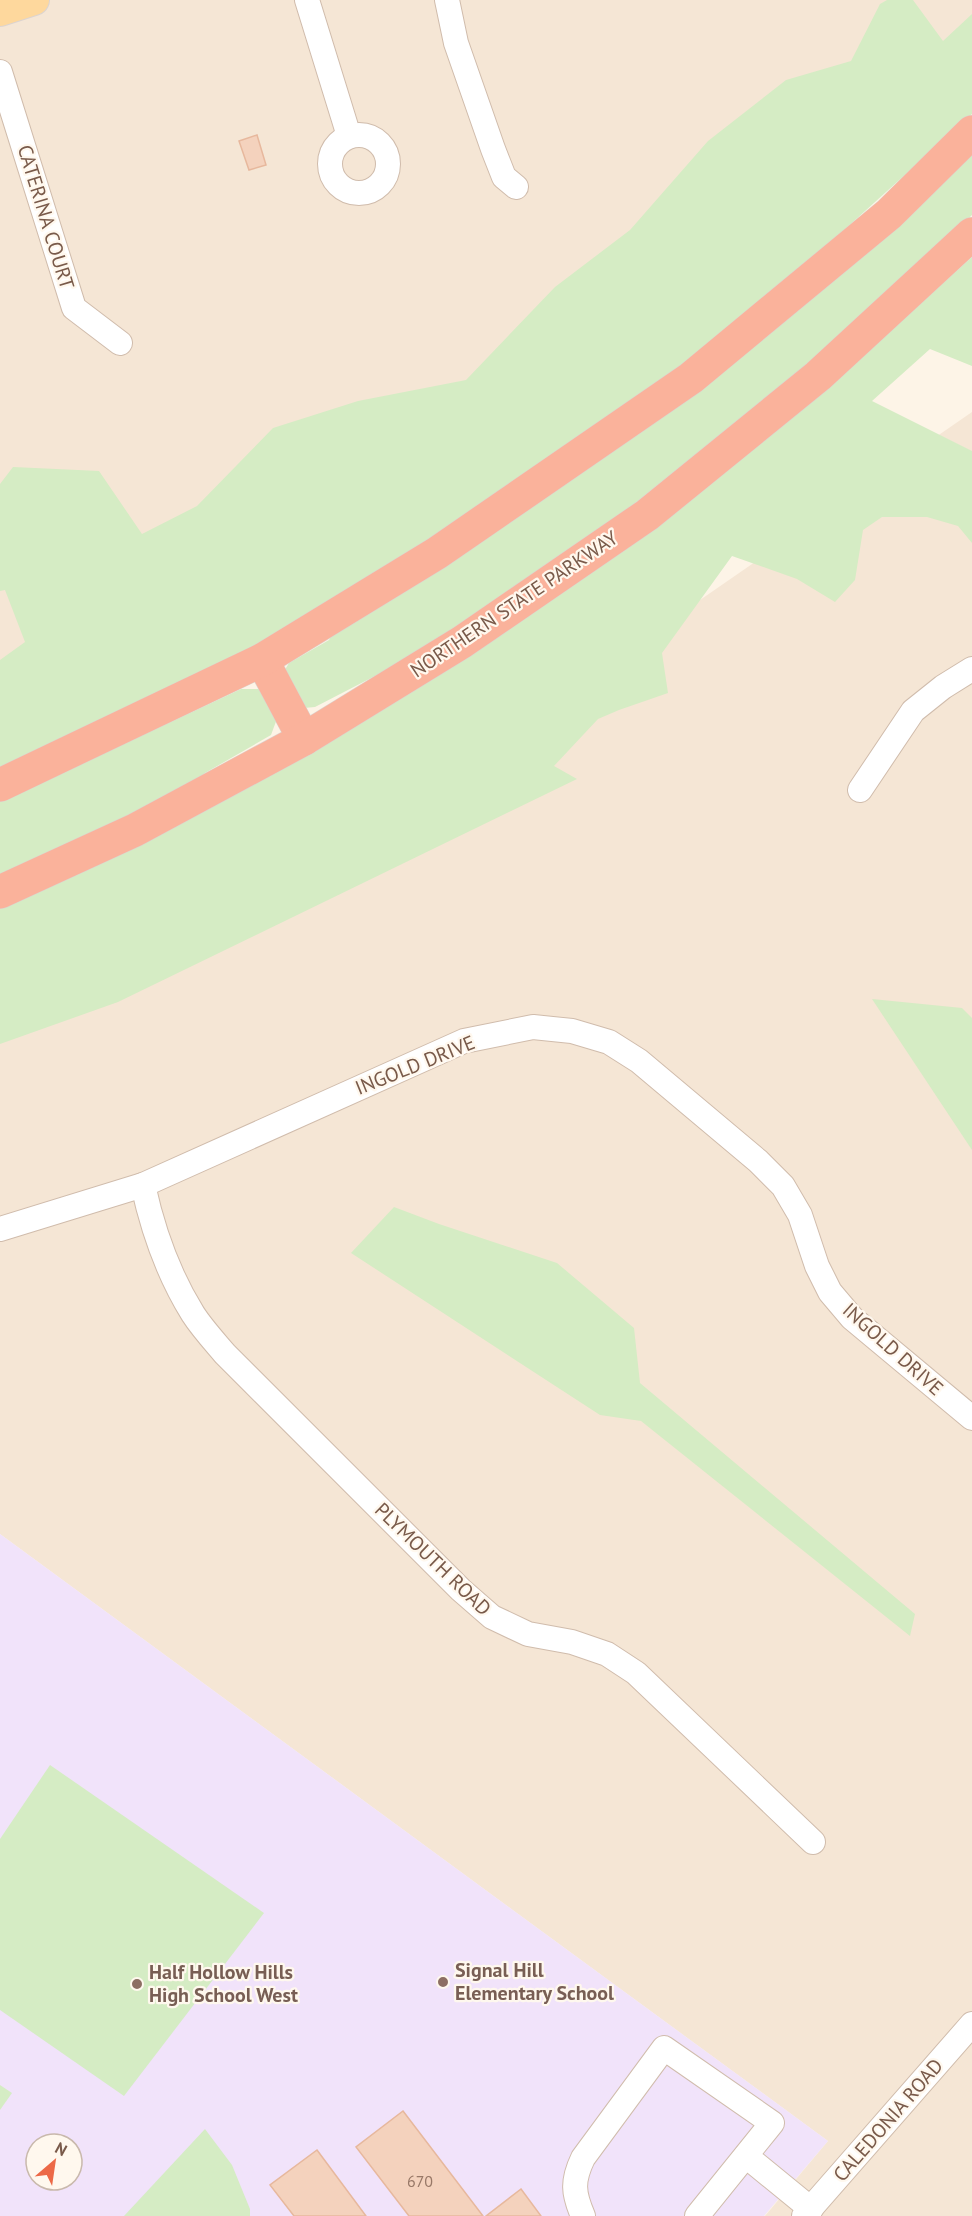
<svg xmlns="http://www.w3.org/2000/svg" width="972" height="2216" viewBox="0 0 972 2216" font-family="'PT Sans',sans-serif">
<rect width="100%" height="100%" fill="#fdf4e7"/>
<g fill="#f5e6d5">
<polygon points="0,0 972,0 972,32 541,417 0,693"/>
<polygon points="972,412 972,2216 765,2216 828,2141 0,1534 0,1009 648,636"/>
</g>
<path fill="#f1e3fa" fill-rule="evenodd" d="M 0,1534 L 828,2141 L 764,2216 L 0,2216 ZM 36,2144 L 72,2144 L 72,2180 L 36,2180 Z"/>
<g fill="#d5ecc4">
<polygon points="887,0 913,0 943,41 972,14 972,114 767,300 569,453 314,617 0,769 0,660 25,642 5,590 0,591 0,484 13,467 99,471 142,534 197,506 273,428 358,401 466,380 555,287 630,230 708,141 786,80 851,61 880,4"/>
<polygon points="972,151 972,215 867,317 568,557 404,661 315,707 304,708 283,673 289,663 329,640 336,626"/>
<polygon points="972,257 972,366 930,349 872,401 972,451 972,543 958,526 927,517 882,517 863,530 855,580 835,602 797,579 732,556 662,653 668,693 619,710 598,719 554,766 577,779 118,1002 0,1044 0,905 84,867 820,394"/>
<polygon points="241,689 261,689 278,716 271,735 205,773 188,793 0,885 0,802"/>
<polygon points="872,999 962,1008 972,1018 972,1150"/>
<polygon points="394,1207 439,1224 557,1263 634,1328 640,1383 915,1614 910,1636 641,1421 600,1415 351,1253"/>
<polygon points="50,1765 264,1913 124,2096 0,2010 0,1839"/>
<polygon points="0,2085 12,2093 0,2110"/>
<polygon points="205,2129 232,2165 250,2209 250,2216 124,2216"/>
</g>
<g fill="#f4d2bd" stroke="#e7b89d" stroke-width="1.5">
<polygon points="257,135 266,165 249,170 239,141"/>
<polygon points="403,2111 483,2216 409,2216 356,2147"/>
<polygon points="317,2150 366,2216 294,2216 270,2185"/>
<polygon points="521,2189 541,2216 486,2216"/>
</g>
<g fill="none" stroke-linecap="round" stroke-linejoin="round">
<g stroke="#d0bcac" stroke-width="26">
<g id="minor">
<polyline points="307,0 349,136"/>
<polyline points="447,0 456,43 493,149 504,177 516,187"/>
<polyline points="0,72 74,308 120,343"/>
<circle cx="359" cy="164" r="29"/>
<polyline points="860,790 913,711 943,687 972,669"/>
<path d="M 143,1185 C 153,1231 168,1274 193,1314 C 202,1328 214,1341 225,1354 L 461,1590 L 492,1617 L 528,1634 L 572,1642 L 607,1654 L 636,1673 L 813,1842"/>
<polyline points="0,1229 143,1185 464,1041 533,1027 572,1031 609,1042 639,1061 758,1161 783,1186 800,1215 817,1266 830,1292 852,1318 972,1418"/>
<polyline points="746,2156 811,2209"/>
<path d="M 583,2216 C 573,2193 572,2181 583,2158 L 664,2048 L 772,2123 L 697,2216"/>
<polyline points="804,2216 972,2024"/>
</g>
</g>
<g stroke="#dcd4d0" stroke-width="32">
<polyline id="major" points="0,11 34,0"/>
</g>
<g stroke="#dcd4d0" stroke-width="34">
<g id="highway">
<polyline points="262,660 304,739"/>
<polyline points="0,785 262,660 437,553 691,378 889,214 972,132"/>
<polyline points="0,892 135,830 304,739 462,642 647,515 818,376 972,234"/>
</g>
</g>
<use href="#minor" stroke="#fff" stroke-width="24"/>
<use href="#major" stroke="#fed89d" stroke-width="30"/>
<use href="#highway" stroke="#fab29b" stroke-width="33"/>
</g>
<g fill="#8d6e63" stroke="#fff8ee" stroke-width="2">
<circle cx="443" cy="1982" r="6"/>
<circle cx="137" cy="1984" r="6"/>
</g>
<g text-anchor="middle" stroke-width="4.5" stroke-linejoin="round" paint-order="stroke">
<g font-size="16" fill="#987867">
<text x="420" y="2187">670</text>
</g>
<g font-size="20" fill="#795a4a" stroke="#fff8ee">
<text transform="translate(46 217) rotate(73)" y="7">CATERINA COURT</text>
<text transform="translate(514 604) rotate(-34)" y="7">NORTHERN STATE PARKWAY</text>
<text transform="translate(415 1065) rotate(-22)" y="7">INGOLD DRIVE</text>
<text transform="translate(893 1349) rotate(42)" y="7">INGOLD DRIVE</text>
<text transform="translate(433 1559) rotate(44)" y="7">PLYMOUTH ROAD</text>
<text transform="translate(888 2120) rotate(-49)" y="7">CALEDONIA ROAD</text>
</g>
<g font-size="20" font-weight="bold" fill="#785e54" stroke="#fff8ee" text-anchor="start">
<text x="455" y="1977">Signal Hill<tspan x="455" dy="23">Elementary School</tspan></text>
<text x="149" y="1979">Half Hollow Hills<tspan x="149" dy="23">High School West</tspan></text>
</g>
</g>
<g transform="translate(54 2162) rotate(29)"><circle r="28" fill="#fff8ee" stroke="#c9b9ac" stroke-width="1.5"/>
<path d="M0-4.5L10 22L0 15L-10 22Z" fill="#ec6947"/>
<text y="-9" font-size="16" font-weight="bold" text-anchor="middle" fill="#795a4a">N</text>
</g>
</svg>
